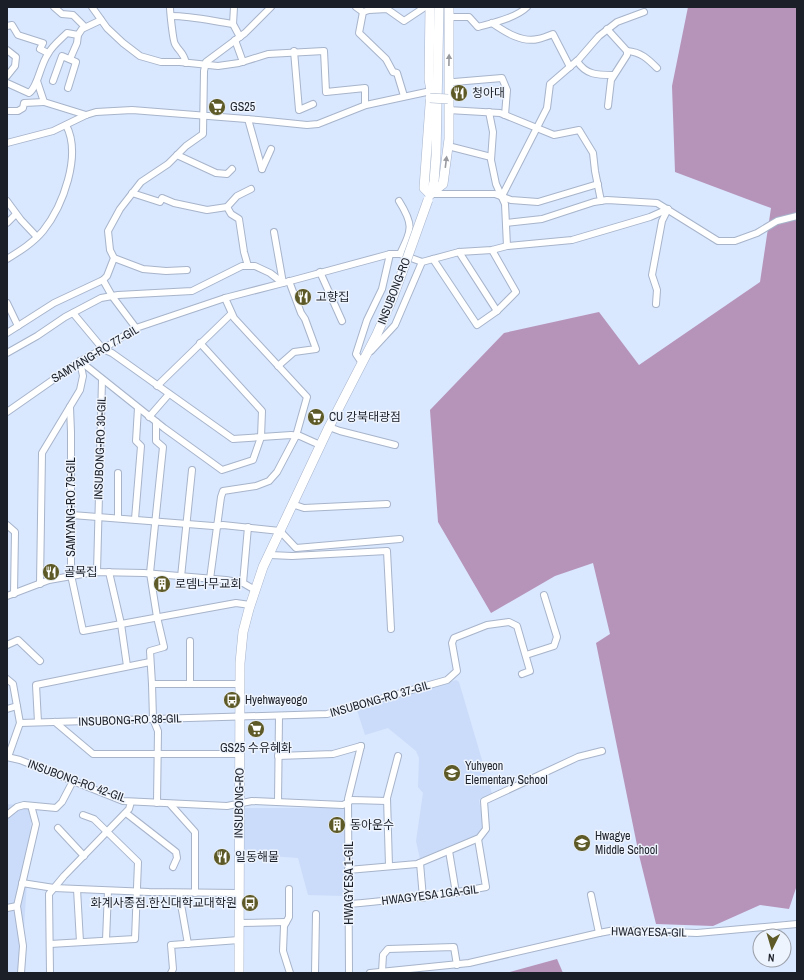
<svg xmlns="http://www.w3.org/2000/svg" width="804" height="980" viewBox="0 0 804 980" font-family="'Archivo Narrow','Noto Sans KR',sans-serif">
<rect width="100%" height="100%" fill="#d9e7ff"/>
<g fill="#cbdcfa">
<polygon points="456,680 459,682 492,794 479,800 484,828 477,837 420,859 416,841 423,793 418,787 419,758 416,751 388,728 365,735 357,710"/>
<polygon points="7,804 32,806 21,973 7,973"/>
<polygon points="245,808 345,808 344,896 308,895 298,858 244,854"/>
</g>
<g fill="#b694b9">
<polygon points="688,7 797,7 797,885 789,909 760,905 713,926 656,924 639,855 596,643 610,634 593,563 555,576 491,613 438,522 430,410 504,333 599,312 639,365 760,282 771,208 675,172 672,86"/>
<polygon points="557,959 563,973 506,973"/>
</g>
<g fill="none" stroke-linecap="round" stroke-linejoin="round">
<g stroke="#a7b4ca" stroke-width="8">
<g id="street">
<polyline points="54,7 62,14 73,15 85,27"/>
<polyline points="92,7 107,28 123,43 140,56 161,62 180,62 218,66 239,63 268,54 324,51 326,92 365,88 365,105"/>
<path d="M 170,7 C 170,12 173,41 175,44 C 180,53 183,51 186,63"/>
<polyline points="356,7 363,12"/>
<polyline points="363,12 359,33 386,59 393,72 397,73 404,96"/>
<polyline points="363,12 369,10 387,9 404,21 425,7"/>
<path d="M 171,16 C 192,16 212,21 233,24 L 240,37"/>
<path d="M 449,17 L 469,17 L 478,27 C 492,23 516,18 527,7"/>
<path d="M 492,23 C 505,32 522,43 538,39 C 543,38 548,36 553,34 L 570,67"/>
<polyline points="233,24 234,7"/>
<polyline points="7,26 12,25 18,35 43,43 40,49 48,53"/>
<polyline points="607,29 627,51 627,55 611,80 608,106"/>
<polyline points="235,40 243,62"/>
<polyline points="7,50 16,57 15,66 7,76"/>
<polyline points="294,51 299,110 313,104"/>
<path d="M 627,51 C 641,52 648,59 657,68"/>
<polyline points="70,59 77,43 78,35 82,29 101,20"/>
<path d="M 577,61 C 586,75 597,75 613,75"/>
<polyline points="37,81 44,102 86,115"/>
<polyline points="53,81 62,56 76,62 68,88"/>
<path d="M 7,83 L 29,93 C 38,87 40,65 48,54 C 52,46 60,40 67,33 L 78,35"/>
<polyline points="449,83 454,82 502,78 507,90 505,115"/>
<polyline points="448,110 500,113 554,135 579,130 593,153 595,171 601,201"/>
<polyline points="9,111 18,111 23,108 24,103 44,102"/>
<polyline points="489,112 493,132 491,160 496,184 505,204 507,246"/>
<polyline points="248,119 262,169"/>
<polyline points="7,143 53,131 86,115 96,112 132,110 258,120 307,125 318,124 366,105 431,91"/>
<polyline points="448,146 491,157"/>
<polyline points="177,155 216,173 227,174 232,169"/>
<polyline points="262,169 271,149"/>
<polyline points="132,193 160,202 162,198 174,203 207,210 227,207 237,196 251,189"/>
<polyline points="430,194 495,194 511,200 538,202 598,184"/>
<polyline points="502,196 547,108 550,84 579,59 599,36 617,22 644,12"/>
<polyline points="7,201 21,220 37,237"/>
<path d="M 399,201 C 414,225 412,229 400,254"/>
<polyline points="227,207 231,214 239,219 244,252 248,266"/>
<polyline points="7,223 16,214"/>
<polyline points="506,223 542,219 594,202 607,200 657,203 718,241 735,241 757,233 777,221 797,216"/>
<polyline points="459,252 497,311"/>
<polyline points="114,258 143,269 166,271 187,270"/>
<path d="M 7,259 C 20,251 33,243 43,231 C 63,206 82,155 66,125"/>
<polyline points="433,259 477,325 497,311 516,292 492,250"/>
<polyline points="422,262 459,252 492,250 507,246 572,240 650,217 668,209"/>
<polyline points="320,272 342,321"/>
<polyline points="103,280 112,296 136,328"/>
<polyline points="7,303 18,326"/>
<polyline points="656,304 657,290 652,275 662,221 668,209"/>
<polyline points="73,313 103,349 112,353 233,439 291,435 300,436 320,445"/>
<polyline points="7,333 54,303 103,280 107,276 114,258 110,250 108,231 120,209 141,182 168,164 186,146 203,134 204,71 206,62 245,33 271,7"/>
<polyline points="371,351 395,325 422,262"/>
<polyline points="7,353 37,336 65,317 101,298 118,295 192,291 242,266 255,266 270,273 283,283 390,254 400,254 422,262"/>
<polyline points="364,360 362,363 356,354 367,320 382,289 390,254"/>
<polyline points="80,361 164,428 222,470 253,460 261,437 262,411 200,343"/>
<polyline points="278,366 294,352 316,349 305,319 301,313 289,281"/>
<polyline points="157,386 231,314"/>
<polyline points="70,407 71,432 71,575 83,631 236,603 250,605"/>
<polyline points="7,412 80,361 103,349 136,328 225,298 283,283 274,232"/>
<polyline points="149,417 169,394"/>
<polyline points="156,422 156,441 163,447 150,573 157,617 164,647 150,651 152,684 153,719 158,731 157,803"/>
<polyline points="329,427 340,431 395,445"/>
<polyline points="118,473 118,518"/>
<polyline points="292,504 304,508 387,504"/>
<polyline points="72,515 213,526 223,525 280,531 296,548 400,539"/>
<polyline points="135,519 141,446 136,441 138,408"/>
<polyline points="7,525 15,532 14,594"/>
<polyline points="270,555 292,556 387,551 391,629"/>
<polyline points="97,572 102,380"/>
<polyline points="109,572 121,624 127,666"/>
<polyline points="181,577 192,470"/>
<polyline points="210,579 221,497 223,491 256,486 269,481 277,472 296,436 307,397 234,318 225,298"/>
<polyline points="243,583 248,527"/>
<polyline points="40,584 42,453 80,390 83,376 80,361"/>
<polyline points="7,596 49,580 94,572 144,573 226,580 243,583 255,590"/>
<polyline points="190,641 190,684"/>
<polyline points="7,645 18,640 40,661"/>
<polyline points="526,655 554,646 557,637 544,595"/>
<polyline points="7,679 13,684 20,723 8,757"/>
<polyline points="152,684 240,684"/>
<polyline points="7,709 17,706"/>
<polyline points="38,722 36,685 150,662"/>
<polyline points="55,722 93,754 240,754"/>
<polyline points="20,723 327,714 447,680 457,671 452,643 454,638 487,625 509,622 517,626 530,671 522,674"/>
<polyline points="278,756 333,754 361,746"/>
<polyline points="7,757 20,760 123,801 227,806 252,801 343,805 352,800 387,801"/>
<polyline points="278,802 279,716"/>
<polyline points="170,804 195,832 195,893"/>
<polyline points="126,813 176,852 177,858 173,867"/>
<polyline points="7,815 17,807 24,805 56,808 62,802 73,781"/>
<polyline points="58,828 84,856"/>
<polyline points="449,851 456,893"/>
<polyline points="420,863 423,898"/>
<polyline points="389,866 387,798 398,756"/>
<polyline points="348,870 417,864 479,838 486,829 484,801 578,757 602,751"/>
<polyline points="22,883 54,888 149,892 239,893"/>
<polyline points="77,889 80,942"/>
<polyline points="289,889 289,917 284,926 283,951 290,973"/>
<polyline points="179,893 188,944"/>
<polyline points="591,895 599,933"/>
<path d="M 349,904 C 395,900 440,896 486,887 L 478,839"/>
<polyline points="7,908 17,906"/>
<polyline points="239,923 286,922"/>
<polyline points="106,940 108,891"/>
<polyline points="50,944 135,939 138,862 94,819 83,815"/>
<polyline points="382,972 383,955 388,949 454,947 457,965"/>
<polyline points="21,973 23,946 17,906 36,824 32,809"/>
<polyline points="50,973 49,894 64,876 129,809 131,802"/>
<polyline points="171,973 173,969 171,945 239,940"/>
<polyline points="315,973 316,914"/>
<polyline points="349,973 348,799 361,746"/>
<polyline points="370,973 469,963 599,933 615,930 697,933 797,924"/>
</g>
</g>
<g stroke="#a7b4ca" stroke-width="10">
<g id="secondary">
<polyline points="430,7 429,79 431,91 424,188 430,194 443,184 449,139 449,7"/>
<polyline points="430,195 434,182 436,156 439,7"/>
<polyline points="239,973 240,663 243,632 249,609 263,567 329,427 377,334 393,297 403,270"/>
</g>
</g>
<use href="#street" stroke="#fff" stroke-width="6"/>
<use href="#secondary" stroke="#fff" stroke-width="9"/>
<g stroke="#a7b4ca" stroke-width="10" stroke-linecap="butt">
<g id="secondary-bridge">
<polyline points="430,98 448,99"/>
<polyline points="403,270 428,200"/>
</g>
</g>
<use href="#secondary-bridge" stroke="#fff" stroke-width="9"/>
</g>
<defs><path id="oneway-solid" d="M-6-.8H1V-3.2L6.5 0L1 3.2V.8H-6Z"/></defs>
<g fill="#989a9e">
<use href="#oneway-solid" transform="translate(449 60) rotate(-89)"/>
<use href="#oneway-solid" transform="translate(446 162) rotate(-83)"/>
</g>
<defs>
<g id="restaurant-disc" transform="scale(0.9)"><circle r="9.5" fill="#5d5a27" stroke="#eef4fd"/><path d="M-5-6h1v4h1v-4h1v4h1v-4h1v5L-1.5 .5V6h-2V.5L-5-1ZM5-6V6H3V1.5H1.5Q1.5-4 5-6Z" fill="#fff"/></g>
<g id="supermarket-disc" transform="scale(0.9)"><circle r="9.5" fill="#5d5a27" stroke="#eef4fd"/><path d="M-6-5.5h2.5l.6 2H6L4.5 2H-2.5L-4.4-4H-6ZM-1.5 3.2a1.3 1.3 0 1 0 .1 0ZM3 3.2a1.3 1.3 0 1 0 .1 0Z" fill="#fff"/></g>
<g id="building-disc" transform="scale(0.9)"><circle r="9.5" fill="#5d5a27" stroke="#eef4fd"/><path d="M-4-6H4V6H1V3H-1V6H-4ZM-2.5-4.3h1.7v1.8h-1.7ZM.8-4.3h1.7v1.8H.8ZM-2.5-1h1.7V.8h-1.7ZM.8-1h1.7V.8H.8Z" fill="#fff"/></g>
<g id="bus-disc" transform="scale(0.9)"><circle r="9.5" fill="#5d5a27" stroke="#eef4fd"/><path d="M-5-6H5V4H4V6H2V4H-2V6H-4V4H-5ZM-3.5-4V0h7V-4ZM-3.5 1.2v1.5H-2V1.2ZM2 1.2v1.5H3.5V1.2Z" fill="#fff"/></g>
<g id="school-disc" transform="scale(0.9)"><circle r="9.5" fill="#5d5a27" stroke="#eef4fd"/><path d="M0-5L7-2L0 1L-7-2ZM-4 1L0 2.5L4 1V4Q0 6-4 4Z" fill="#fff"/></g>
</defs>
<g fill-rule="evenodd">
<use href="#restaurant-disc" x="459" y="93"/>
<use href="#supermarket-disc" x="217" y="107"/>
<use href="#restaurant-disc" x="303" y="297"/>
<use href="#supermarket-disc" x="316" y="417"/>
<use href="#restaurant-disc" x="51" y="572"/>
<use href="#building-disc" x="162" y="584"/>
<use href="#bus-disc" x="232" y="700"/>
<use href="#supermarket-disc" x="256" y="729"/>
<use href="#school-disc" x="452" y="773"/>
<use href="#building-disc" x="337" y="825"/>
<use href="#school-disc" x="582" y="843"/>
<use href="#restaurant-disc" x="222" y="857"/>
<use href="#bus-disc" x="250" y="903"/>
</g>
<g text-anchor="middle" stroke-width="3" stroke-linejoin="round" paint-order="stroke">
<g font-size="12" fill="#1b1f28" stroke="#eef4fd" text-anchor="start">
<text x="472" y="97">청아대</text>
<text x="230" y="111">GS25</text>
<text x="316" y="301">고향집</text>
<text x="329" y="421">CU 강북태광점</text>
<text x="64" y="576">골목집</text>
<text x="175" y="588">로뎀나무교회</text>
<text x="245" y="704">Hyehwayeogo</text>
<text x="256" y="752" text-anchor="middle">GS25 수유혜화</text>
<text x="465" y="770">Yuhyeon<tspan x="465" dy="14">Elementary School</tspan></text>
<text x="350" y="829">동아운수</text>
<text x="595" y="840">Hwagye<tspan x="595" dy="14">Middle School</tspan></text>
<text x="235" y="861">일동해물</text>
<text x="237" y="907" text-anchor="end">화계사종점.한신대학교대학원</text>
</g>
<g font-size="12" fill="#1b1f28" stroke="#eef4fd">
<text transform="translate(394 291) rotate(-69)" y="4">INSUBONG-RO</text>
<text transform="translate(95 354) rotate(-31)" y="4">SAMYANG-RO 77-GIL</text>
<text transform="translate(100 448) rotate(-88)" y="4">INSUBONG-RO 30-GIL</text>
<text transform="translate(71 507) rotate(-90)" y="4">SAMYANG-RO 79-GIL</text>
<text transform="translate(380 699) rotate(-16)" y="4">INSUBONG-RO 37-GIL</text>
<text transform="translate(130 720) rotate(-2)" y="4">INSUBONG-RO 38-GIL</text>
<text transform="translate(77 781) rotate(20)" y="4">INSUBONG-RO 42-GIL</text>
<text transform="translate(239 803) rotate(-89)" y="4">INSUBONG-RO</text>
<text transform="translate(349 883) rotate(-90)" y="4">HWAGYESA 1-GIL</text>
<text transform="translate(430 895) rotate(-7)" y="4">HWAGYESA 1GA-GIL</text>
<text transform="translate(649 932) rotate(1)" y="4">HWAGYESA-GIL</text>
</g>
</g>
<rect width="804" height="980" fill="none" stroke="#1b1f28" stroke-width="16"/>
<g transform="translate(772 948) rotate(185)"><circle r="19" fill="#eef4fd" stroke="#9a9fa8"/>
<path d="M0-3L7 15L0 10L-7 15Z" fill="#5d5a27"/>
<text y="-6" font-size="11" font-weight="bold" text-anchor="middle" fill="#1b1f28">N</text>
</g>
</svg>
